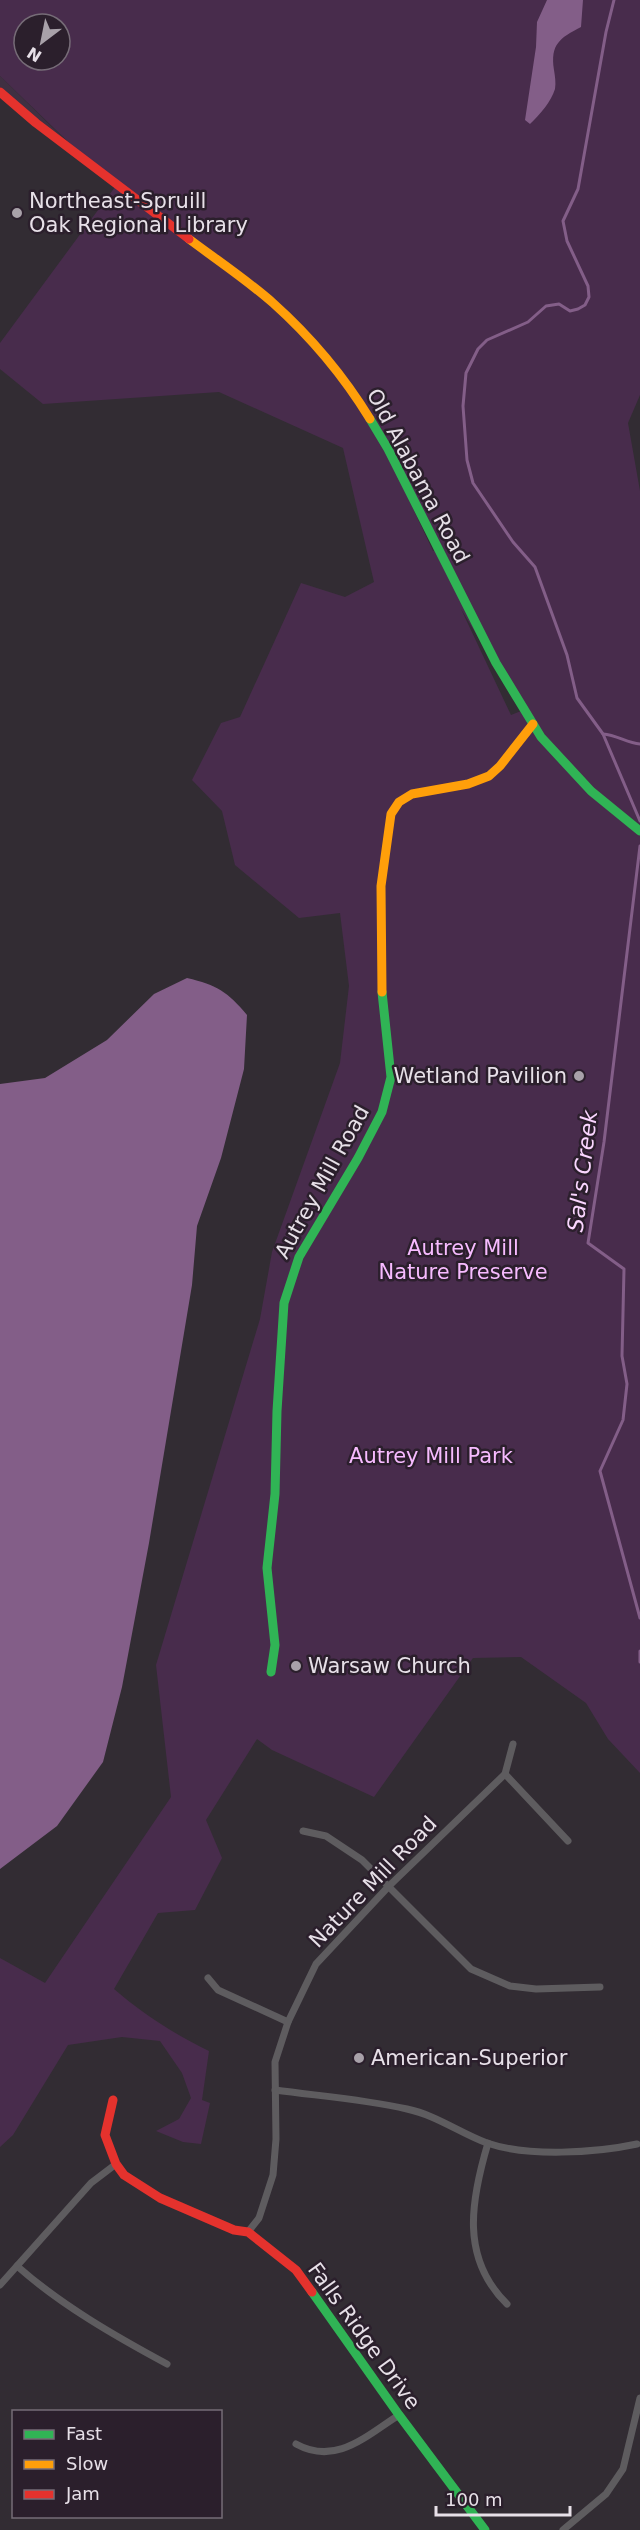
<svg xmlns="http://www.w3.org/2000/svg" width="640" height="2530" viewBox="0 0 640 2530" font-family="'DejaVu Sans',sans-serif">
<rect width="100%" height="100%" fill="#322c33"/>
<polygon fill="#3f3042" points="0,76 52,127 115,187 0,87"/>
<path fill="#482c4c" fill-rule="evenodd" d="M 0,0 L 640,0 L 640,395 L 628,423 L 640,491 L 640,1773 L 608,1739 L 586,1703 L 521,1657 L 473,1658 L 374,1797 L 272,1750 L 257,1739 L 206,1820 L 222,1858 L 195,1910 L 158,1913 L 114,1989 C 143,2014 174,2034 209,2051 L 202,2100 L 210,2103 L 201,2144 L 183,2142 L 156,2131 L 179,2119 L 191,2098 L 182,2073 L 160,2041 L 122,2037 L 68,2045 L 13,2135 L 0,2147 L 0,1958 L 45,1983 L 171,1797 L 156,1665 L 260,1319 L 272,1252 L 340,1063 L 349,986 L 340,913 L 299,918 L 235,865 L 222,811 L 192,780 L 221,723 L 240,717 L 301,583 L 345,597 L 374,582 L 343,448 L 219,392 L 43,404 L 0,369 L 0,343 L 115,187 L 0,76 ZM 24,24 L 60,24 L 60,60 L 24,60 ZM 368,413 L 398,462 L 434,551 L 433,551 ZM 461,609 L 522,710 L 521,711 L 511,715 Z"/>
<g fill="#835e88">
<path d="M 547,0 L 583,0 L 581,27 C 560,38 550,44 554,70 C 555,76 556,83 555,89 C 551,102 540,114 530,124 L 525,120 L 536,47 L 537,22 Z"/>
<path d="M 187,978 C 217,985 228,992 247,1015 L 244,1069 L 221,1158 L 197,1226 L 192,1285 L 149,1543 L 122,1687 L 103,1762 L 57,1826 L 0,1869 L 0,1084 L 45,1078 L 107,1040 L 154,994 Z"/>
</g>
<g fill="none" stroke-linecap="round" stroke-linejoin="round">
<g stroke="#835e88" stroke-width="3">
<polyline points="614,0 606,32 578,189 563,221 567,241 588,286 589,297 585,305 578,309 570,311 559,304 546,306 528,322 487,340 478,349 466,373 463,406 467,460 473,483 513,542 535,567 567,655 577,698 603,734 640,821"/>
<path d="M 603,734 C 617,735 627,743 640,744"/>
<polyline points="640,846 604,1142 588,1243 624,1269 622,1356 627,1384 623,1420 600,1471 640,1618"/>
<polyline points="640,1651 640,1662"/>
</g>
<g stroke="#5e5c5f" stroke-width="7">
<polyline points="505,1774 568,1841"/>
<polyline points="303,1831 326,1836 362,1860 471,1969 510,1986 536,1989 600,1987"/>
<polyline points="208,1978 218,1990 288,2022"/>
<path d="M 275,2090 C 319,2096 363,2099 407,2109 C 436,2115 460,2133 487,2143 C 528,2157 595,2153 637,2144"/>
<path d="M 488,2143 C 471,2200 460,2258 507,2304"/>
<polyline points="248,2232 259,2218 273,2175 276,2139 275,2062 288,2022 316,1964 389,1886 505,1774 513,1744"/>
<path d="M 17,2266 C 61,2305 115,2336 167,2364"/>
<polyline points="0,2285 91,2183 116,2164"/>
<path d="M 296,2444 C 336,2466 366,2436 399,2415"/>
<polyline points="563,2530 606,2494 623,2469 640,2398"/>
</g>
<g stroke="#30b455" stroke-width="9">
<polyline points="370,419 388,449 496,663 541,737 591,791 640,831"/>
<polyline points="271,1672 275,1645 267,1568 275,1494 277,1411 284,1303 299,1257 358,1158 382,1112 391,1077 382,992"/>
<polyline points="312,2292 399,2415 485,2530"/>
</g>
<g stroke="#ff9f0a" stroke-width="9">
<path d="M 189,239 C 217,260 247,280 273,303 C 311,337 343,375 370,419"/>
<polyline points="382,992 381,886 391,814 399,802 412,794 468,784 489,776 500,766 533,724"/>
</g>
<g stroke="#e5322d" stroke-width="9">
<polyline points="0,92 36,123 189,239"/>
<polyline points="113,2100 105,2135 116,2164 124,2175 160,2198 234,2230 248,2232 296,2270 312,2292"/>
</g>
</g>
<g fill="#a8a1a9" stroke="#2b1f2c" stroke-width="2">
<circle cx="17" cy="213" r="6"/>
<circle cx="579" cy="1076" r="6"/>
<circle cx="296" cy="1666" r="6"/>
<circle cx="359" cy="2058" r="6"/>
</g>
<g text-anchor="middle" stroke-width="5" stroke-linejoin="round" paint-order="stroke">
<g font-size="21" fill="#e7e0e8" stroke="#2b1f2c" text-anchor="start">
<text x="29" y="208">Northeast-Spruill<tspan x="29" dy="24">Oak Regional Library</tspan></text>
<text x="567" y="1083" text-anchor="end">Wetland Pavilion</text>
<text x="308" y="1673">Warsaw Church</text>
<text x="371" y="2065">American-Superior</text>
</g>
<g font-size="21" fill="#e7e0e8" stroke="#2b1f2c">
<text transform="translate(418 476) rotate(62)" y="7">Old Alabama Road</text>
<text transform="translate(322 1182) rotate(-61)" y="7">Autrey Mill Road</text>
<text transform="translate(373 1882) rotate(-46)" y="7">Nature Mill Road</text>
<text transform="translate(364 2336) rotate(54)" y="7">Falls Ridge Drive</text>
</g>
<g font-size="21" fill="#f7bbff" stroke="#2b1f2c">
<text x="463" y="1255">Autrey Mill<tspan x="463" dy="24">Nature Preserve</tspan></text>
<text x="431" y="1463">Autrey Mill Park</text>
</g>
<g font-size="22" font-style="italic" fill="#fad6ff" stroke="#2b1f2c">
<text transform="translate(582 1171) rotate(-83)" y="8">Sal's Creek</text>
</g>
</g>
<rect x="12" y="2410" width="210" height="108" fill="#2b1f2c" stroke="#766c77" stroke-width="1.5"/>
<rect x="24" y="2430" width="30" height="9" fill="#30b455" stroke="#766c77" stroke-width="1.5"/>
<text x="66" y="2440" font-size="18" fill="#e7e0e8">Fast</text>
<rect x="24" y="2460" width="30" height="9" fill="#ff9f0a" stroke="#766c77" stroke-width="1.5"/>
<text x="66" y="2470" font-size="18" fill="#e7e0e8">Slow</text>
<rect x="24" y="2490" width="30" height="9" fill="#e5322d" stroke="#766c77" stroke-width="1.5"/>
<text x="66" y="2500" font-size="18" fill="#e7e0e8">Jam</text>
<g transform="translate(42 42) rotate(212)"><circle r="28" fill="#2b1f2c" stroke="#766c77" stroke-width="1.5"/>
<path d="M0-4.5L10 22L0 15L-10 22Z" fill="#a8a1a9"/>
<text y="-9" font-size="16" font-weight="bold" text-anchor="middle" fill="#e7e0e8">N</text>
</g>
<path d="M436 2506v9h134v-9" fill="none" stroke="#e7e0e8" stroke-width="3"/>
<text x="445" y="2506" font-size="18" fill="#e7e0e8" stroke="#2b1f2c" stroke-width="4.5" paint-order="stroke">100 m</text>
</svg>
